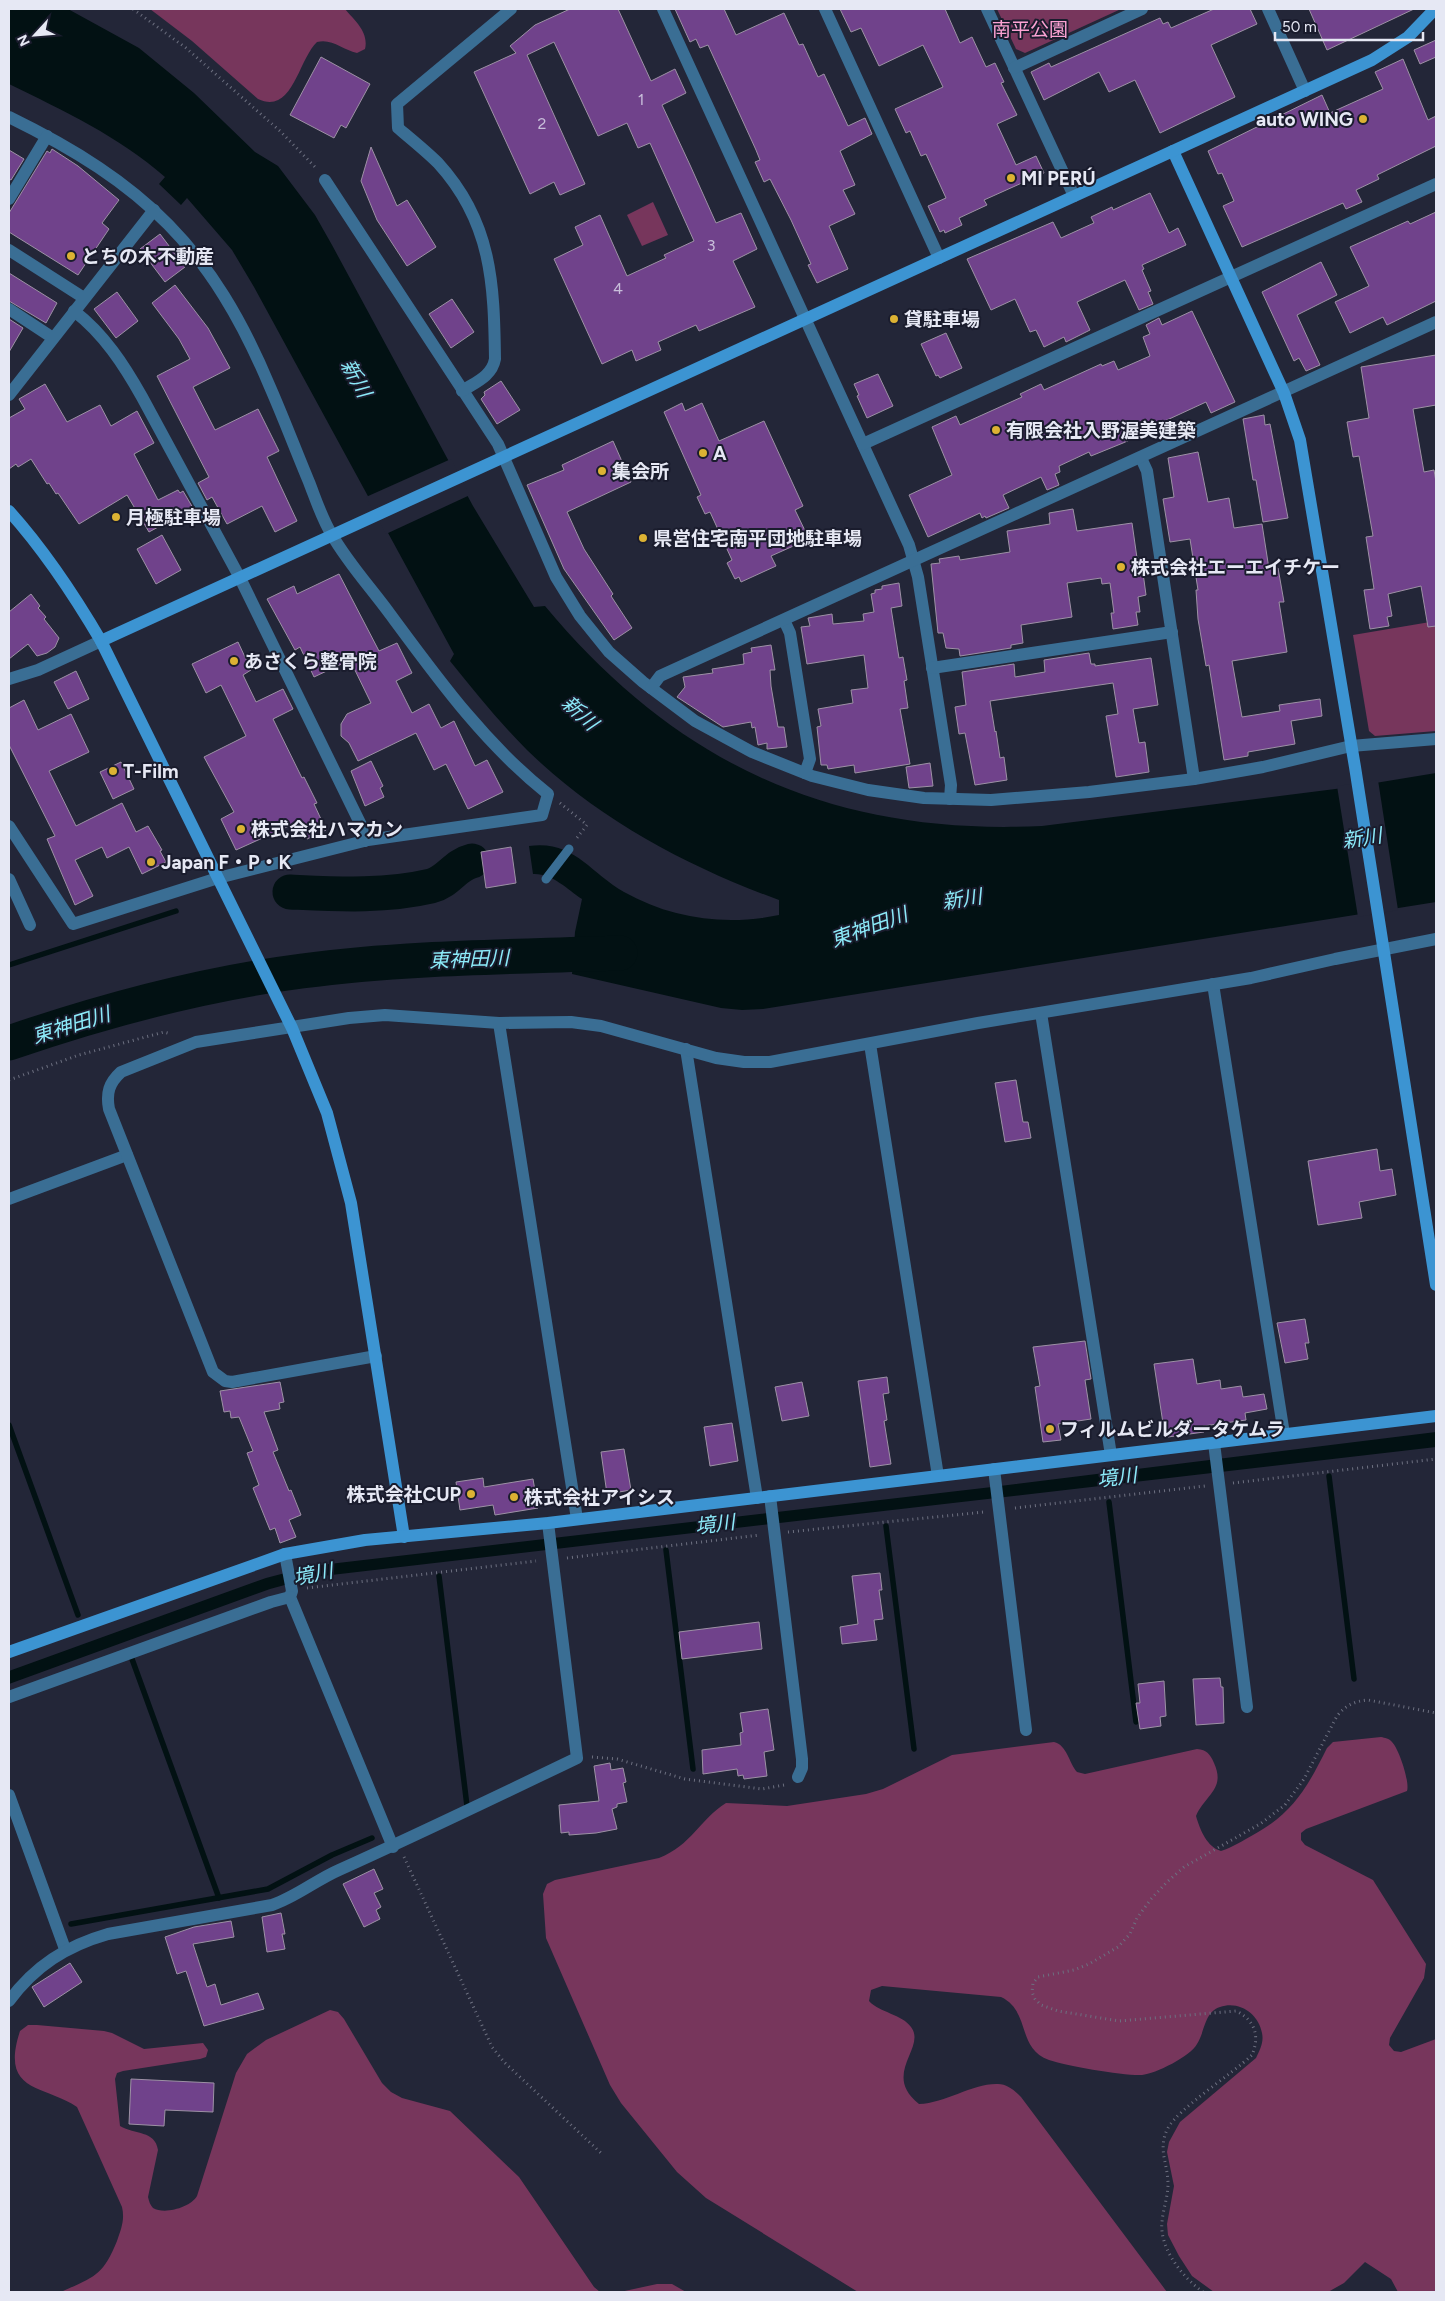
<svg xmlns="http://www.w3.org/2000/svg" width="1445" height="2301" viewBox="0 0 1445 2301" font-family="Figtree,'Noto Sans JP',sans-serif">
<rect width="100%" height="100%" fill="#232638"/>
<g fill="#77365c">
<path d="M 150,9 L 345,9 C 355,21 369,32 365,49 L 357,53 C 343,50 332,38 317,42 C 298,60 293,115 258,99 L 192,41 Z"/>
<polygon points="997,9 1121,9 1025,53 1016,49"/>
<polygon points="653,202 668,235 642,246 627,215"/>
<polygon points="1436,621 1436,731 1375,736 1369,731 1353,635"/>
<path d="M 1381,1737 C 1385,1738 1389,1738 1392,1742 C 1399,1749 1410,1782 1407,1791 L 1306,1829 L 1301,1833 L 1301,1840 L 1305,1845 L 1373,1880 L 1426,1964 L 1424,1978 L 1390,2038 L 1389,2045 L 1394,2051 L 1401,2052 L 1436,2039 L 1436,2292 L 1398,2292 L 1391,2279 L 1365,2262 L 1344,2283 L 1328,2292 L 1214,2292 L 1192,2276 L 1179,2256 L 1168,2235 L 1167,2224 L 1174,2186 L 1167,2152 L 1169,2142 L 1180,2122 L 1256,2058 C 1260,2050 1264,2042 1262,2033 C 1259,2014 1239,2000 1220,2007 C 1204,2012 1205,2032 1197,2044 C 1191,2056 1155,2074 1142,2075 C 1125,2076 1066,2066 1049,2060 C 1016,2048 1031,2011 1001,1997 L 882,1986 L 871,1990 L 869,2001 C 880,2013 902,2014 911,2027 C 927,2048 881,2074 919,2104 C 946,2103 973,2083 998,2084 C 1007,2084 1014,2090 1021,2097 L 1167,2292 L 858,2292 L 706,2198 L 677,2172 L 621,2103 L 610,2085 L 546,1938 L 543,1894 L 547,1884 L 555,1880 L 659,1858 C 692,1845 699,1820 726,1803 L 787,1806 L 866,1794 L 883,1789 L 952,1755 L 1054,1742 C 1067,1745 1069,1763 1077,1772 L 1085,1774 L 1197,1749 C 1207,1750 1210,1754 1214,1763 C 1226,1789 1205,1795 1196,1816 C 1200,1830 1207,1847 1221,1851 C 1233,1847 1242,1841 1253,1835 C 1293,1813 1307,1788 1327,1748 L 1333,1742 Z"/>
<path d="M 330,2010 L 338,2012 L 344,2019 L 382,2083 L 391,2092 L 402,2098 L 450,2111 L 519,2177 L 594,2287 L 600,2292 L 61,2292 C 94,2277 103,2276 117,2241 C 121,2229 125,2220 122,2207 L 77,2107 C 42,2084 0,2093 20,2031 L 28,2025 L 37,2025 L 104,2031 L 112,2033 L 144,2049 L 203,2043 L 208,2050 L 206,2057 L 200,2059 L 123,2071 L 117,2073 L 115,2079 L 120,2126 C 135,2135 155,2130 158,2150 L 148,2197 C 149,2201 150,2205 153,2208 C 165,2215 191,2207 197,2196 L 236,2073 L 247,2054 L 266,2040 Z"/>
<polygon points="657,2284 672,2284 686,2292 620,2292"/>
</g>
<g fill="#021113">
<path d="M 9,9 L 68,9 L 139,48 L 194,93 L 255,152 L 278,166 L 315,215 L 332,245 L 473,506 L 534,607 L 545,606 C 678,766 835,836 1042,826 L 1351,787 L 1436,773 L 1436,902 L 763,1009 L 742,1010 L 721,1008 L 572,974 L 575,932 L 582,899 C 567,889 552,873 533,874 L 529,846 C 574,840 589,872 624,892 C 672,919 726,926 779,915 L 779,900 C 686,866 599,820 527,750 C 499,722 475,692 450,661 L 454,654 L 254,287 L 232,250 L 187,198 L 181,205 L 159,184 L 165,177 C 118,136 64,111 9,84 Z"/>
<polygon points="1436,1432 1436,1447 314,1577 270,1589 9,1684 9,1671 266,1578 312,1566 992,1487"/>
</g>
<g fill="#232638">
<polygon points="451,459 470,495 386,534 366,497"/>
<polygon points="1378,780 1398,910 1358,917 1337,786"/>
</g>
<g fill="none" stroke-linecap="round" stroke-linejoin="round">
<g stroke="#021113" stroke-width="5.5">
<polyline points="9,965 176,911"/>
<polyline points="9,1425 78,1615"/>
<polyline points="1329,1476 1354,1679"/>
<polyline points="1109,1502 1136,1722"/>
<polyline points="886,1526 914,1749"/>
<polyline points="666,1550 693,1769"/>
<polyline points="439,1576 467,1806"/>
<polyline points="132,1659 219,1898"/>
<polyline points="71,1924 268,1889 332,1855 372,1838"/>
</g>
<g stroke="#021113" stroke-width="35">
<path d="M 290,892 C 336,894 384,897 431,886 C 448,882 455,865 472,861"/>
<path d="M 9,1043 C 105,1010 202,984 302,971 C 407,957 514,957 620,953"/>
</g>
</g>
<g fill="#70428b" stroke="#9d91a5">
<polygon points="570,9 618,9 651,81 675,69 686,93 662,105 690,165 716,223 741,213 757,249 733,261 755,307 699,331 696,325 658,342 661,350 636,361 632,350 602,364 554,259 583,245 575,227 600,215 627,276 666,258 664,255 694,241 650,143 638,148 627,123 598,136 554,42 527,55 585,184 560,195 554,182 530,194 474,72 516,53 510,46 535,25"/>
<polygon points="675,9 724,9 736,35 784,13 799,45 803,44 818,77 824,74 848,126 865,118 872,134 840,151 855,185 843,190 855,214 829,226 848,269 817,283 808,265 811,264 791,220 770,179 764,182 755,162 760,160 756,150 708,45 700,48 696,39 690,42"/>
<polygon points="840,9 945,9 960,43 972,37 986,67 995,63 1004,82 1001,83 1017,115 997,124 1016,165 1036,156 1044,173 984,200 987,205 959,218 962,225 945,233 944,230 940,232 928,206 946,198 926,154 921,156 910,131 906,133 895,109 943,87 923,45 879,66 861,28 851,32"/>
<polygon points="1214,9 1250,9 1257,24 1211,45 1235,97 1160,133 1135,80 1109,92 1099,72 1044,100 1031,72 1049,63 1051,67 1160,18 1163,24 1168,22 1171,28"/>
<polygon points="1309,9 1414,9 1327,50"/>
<polygon points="1436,40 1436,57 1420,64 1414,50"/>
<polygon points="321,57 370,84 346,128 341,125 334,138 290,115"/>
<polygon points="1403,59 1428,120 1436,116 1436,146 1377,175 1379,179 1356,190 1362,202 1346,209 1343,203 1242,247 1223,206 1234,201 1222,173 1218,174 1208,151 1322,95 1330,113 1383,89 1375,72"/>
<polygon points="371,147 397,206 407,200 436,247 407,266 377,220 361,181"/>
<polygon points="52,149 78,166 119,200 102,223 109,229 78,275 9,232 9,213 47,151 50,153"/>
<polygon points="9,150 24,159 11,180 9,179"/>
<polygon points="1150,193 1169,233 1178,228 1186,245 1142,265 1144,269 1142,270 1151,291 1148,292 1153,304 1139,310 1125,280 1077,302 1090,330 1066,342 1064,337 1044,347 1036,330 1030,332 1015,299 991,310 967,259 1053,222 1061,238 1094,223 1091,217 1112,207 1113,210"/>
<polygon points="1436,212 1436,301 1387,325 1383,317 1350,333 1335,302 1369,286 1350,247 1408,221 1410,224"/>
<polygon points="160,234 185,267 165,282 140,249"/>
<polygon points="1321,262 1337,295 1297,315 1320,365 1306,371 1299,358 1294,361 1262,292"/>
<polygon points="9,273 57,303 46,323 9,301"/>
<polygon points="175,285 208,328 230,368 193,387 215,430 258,409 279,451 267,457 297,521 275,532 262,506 227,524 212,497 207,500 198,483 209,477 157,376 190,359 179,339 152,303"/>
<polygon points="117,292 138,321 116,338 94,309"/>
<polygon points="452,299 474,332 451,348 429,314"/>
<polygon points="1192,311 1235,402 1211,413 1206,402 1141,432 1143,434 1123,443 1091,456 1089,452 1059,466 1060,472 1055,474 1059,485 1047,490 1041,477 1003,495 1009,508 986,518 985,516 982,518 980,513 928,537 909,495 952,475 932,427 956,416 960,425 1022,397 1020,394 1041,384 1044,390 1101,364 1102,366 1114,361 1118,370 1150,356 1143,337 1150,334 1146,325 1159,318 1162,325"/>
<polygon points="9,319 23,328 9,352"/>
<polygon points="946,333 962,368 940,378 938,375 936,376 921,344"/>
<polygon points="1436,355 1436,405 1413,409 1424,472 1434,470 1436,482 1436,626 1428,627 1421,586 1388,594 1392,616 1387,617 1389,626 1370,629 1364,590 1374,589 1366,537 1373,536 1359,456 1353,457 1347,422 1369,418 1361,367"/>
<polygon points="878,374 893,406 867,418 857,396 859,395 854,384"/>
<polygon points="501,381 520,410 497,424 481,399 485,395 484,392"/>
<polygon points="45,384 67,422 100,405 111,426 137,411 154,443 134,454 158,500 178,490 180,493 183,491 193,508 149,532 127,495 79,524 58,493 56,494 49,483 47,484 31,459 18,467 16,464 9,469 9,418 25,409 19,399"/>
<polygon points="682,403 685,411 702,403 719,441 764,421 803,506 795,510 809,539 771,556 776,566 741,582 739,577 735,579 727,563 732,560 710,512 705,514 697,497 701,495 664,412"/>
<polygon points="1264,415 1265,425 1270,424 1288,518 1263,522 1256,480 1253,480 1243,419"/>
<polygon points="613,441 631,482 567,512 584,549 613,594 611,596 632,628 614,640 564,569 527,485 564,470 562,465"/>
<polygon points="1198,452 1208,502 1229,498 1234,528 1262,524 1269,569 1278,568 1284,602 1279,602 1287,652 1232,661 1242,717 1280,711 1279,705 1320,699 1322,716 1291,721 1295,744 1248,752 1248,756 1224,760 1209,665 1206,666 1198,619 1196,590 1198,590 1190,539 1170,542 1163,499 1174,497 1168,458"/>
<polygon points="1073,509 1077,531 1132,523 1137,558 1141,558 1146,595 1138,597 1140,612 1136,612 1138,625 1113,629 1111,613 1114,613 1110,583 1102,584 1101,578 1067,583 1072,617 1021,625 1023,643 1011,645 1011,648 960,656 959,649 946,648 943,633 938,633 931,564 940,563 939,559 959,556 960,560 1010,552 1007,531 1050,524 1049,513"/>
<polygon points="162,535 181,570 156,584 137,549"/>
<polygon points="339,574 379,651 397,643 412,673 396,681 412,713 429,704 441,728 454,721 475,766 487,760 503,792 468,809 446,764 434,770 416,733 358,761 349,743 341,736 341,724 347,714 371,703 350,660 314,677 300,647 295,650 267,599 294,586 297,594"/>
<polygon points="899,583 902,606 891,608 899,658 903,657 907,680 904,681 908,708 900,709 910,764 855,773 854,765 828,769 827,765 821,765 817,727 821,726 818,709 853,703 851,690 868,688 864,655 807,664 801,627 810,626 808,618 832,614 833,624 864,621 863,614 874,612 871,594 875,593 875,590 882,589 882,586"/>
<polygon points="31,594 40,606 38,608 46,617 44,619 59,638 55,647 47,653 37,656 28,644 9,659 9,612"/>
<polygon points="238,642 251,670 243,675 256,702 283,689 293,709 273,719 302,778 304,777 317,803 314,804 326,830 307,839 298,822 236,850 221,819 234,812 204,757 246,736 221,685 206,693 192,664"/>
<polygon points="771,645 775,670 770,670 771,686 778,727 784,727 787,747 767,749 767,743 758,745 755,727 752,728 751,722 723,727 677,697 685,687 683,677 713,673 712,669 744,664 743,654 752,652 751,648"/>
<polygon points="1089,653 1091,664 1095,664 1095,666 1151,658 1158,705 1133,709 1139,743 1145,742 1149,772 1116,777 1106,716 1118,714 1113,683 990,701 995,732 996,731 1000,758 1004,757 1007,780 975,785 965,733 959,734 955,707 966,705 962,672 1014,664 1015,677 1045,672 1044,660"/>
<polygon points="76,671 89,699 68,709 54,682"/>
<polygon points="24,700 38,730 71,714 89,752 49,771 76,826 122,803 136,832 148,826 162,850 160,851 166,862 142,874 129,847 107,858 102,847 75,860 93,896 75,905 47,839 55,836 9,745 9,708"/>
<polygon points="371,761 383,786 380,788 384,797 365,806 351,771"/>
<polygon points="121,762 134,789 113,799 100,772"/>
<polygon points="930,763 933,786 909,788 906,767"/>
<polygon points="511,847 516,883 486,888 481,852"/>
<polygon points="1016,1080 1023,1122 1028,1122 1031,1138 1005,1142 995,1083"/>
<polygon points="1377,1149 1380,1171 1392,1169 1396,1195 1359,1202 1362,1218 1318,1225 1308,1161"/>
<polygon points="1305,1319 1309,1343 1305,1343 1308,1359 1285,1363 1277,1323"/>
<polygon points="1085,1341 1091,1379 1085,1380 1091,1419 1058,1424 1061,1440 1043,1442 1035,1387 1040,1386 1033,1347"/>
<polygon points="1193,1359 1197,1384 1220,1380 1221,1389 1241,1386 1243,1397 1264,1394 1267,1409 1245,1413 1246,1420 1203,1426 1204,1432 1168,1437 1166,1430 1164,1430 1154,1364"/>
<polygon points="887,1377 889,1393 883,1394 887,1420 884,1421 891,1464 870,1467 858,1381"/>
<polygon points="280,1382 284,1402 279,1403 280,1409 264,1412 278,1450 273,1452 289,1491 291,1490 301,1515 289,1520 296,1537 280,1543 275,1528 270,1530 253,1488 259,1485 247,1453 253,1451 239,1417 231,1418 230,1411 224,1412 220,1391"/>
<polygon points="802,1382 809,1416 782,1421 775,1387"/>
<polygon points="732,1423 738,1461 710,1466 704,1427"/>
<polygon points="624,1449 631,1490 607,1494 601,1452"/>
<polygon points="483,1478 484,1487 533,1479 538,1508 495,1515 493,1505 460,1510 456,1482"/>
<polygon points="880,1573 882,1590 879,1590 883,1619 874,1620 877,1640 842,1644 840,1627 858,1624 852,1576"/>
<polygon points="759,1622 762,1649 682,1659 679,1632"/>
<polygon points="1220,1678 1221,1687 1223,1687 1224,1723 1196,1725 1193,1679"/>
<polygon points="1164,1681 1166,1716 1160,1717 1161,1726 1140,1729 1136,1703 1140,1703 1138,1684"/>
<polygon points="768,1709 774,1750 764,1752 767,1776 744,1779 743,1775 738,1776 737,1769 703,1774 702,1750 741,1745 740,1733 743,1732 740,1713"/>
<polygon points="610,1763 611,1770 623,1768 626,1782 623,1783 627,1802 617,1804 617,1807 612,1809 617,1829 596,1833 569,1835 569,1832 561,1833 559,1805 599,1801 594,1766"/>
<polygon points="374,1869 383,1889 374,1893 381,1907 376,1910 380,1919 364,1927 343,1884"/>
<polygon points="281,1913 285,1934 282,1934 285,1949 267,1952 262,1917"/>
<polygon points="231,1921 234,1937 193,1944 207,1987 215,1984 221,2005 258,1993 264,2009 204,2026 186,1971 177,1974 165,1937 194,1927"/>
<polygon points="70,1963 82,1982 44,2007 32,1987"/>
<polygon points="131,2079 214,2083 213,2112 165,2110 164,2126 129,2124"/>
</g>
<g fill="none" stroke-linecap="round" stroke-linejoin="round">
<g stroke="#6d7080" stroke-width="3" stroke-dasharray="1 4" stroke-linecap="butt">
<polyline points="133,9 186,48 280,131 317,169"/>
<polyline points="560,803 587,825 576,839"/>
<polyline points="9,1080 79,1055 164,1032 171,1034"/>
<polyline points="1233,1483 1436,1459"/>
<polyline points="1015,1508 1205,1486"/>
<polyline points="788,1532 984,1512"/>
<polyline points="567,1558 760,1535"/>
<polyline points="307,1588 536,1561"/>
<polyline points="592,1757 617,1759 685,1779 762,1789 784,1785"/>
<polyline points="404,1857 492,2047 504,2062 601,2153"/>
<path d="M 1203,2292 C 1183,2278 1159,2248 1162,2222 C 1163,2209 1168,2197 1168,2184 C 1168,2163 1157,2149 1168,2128 C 1179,2108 1232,2074 1252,2055 C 1260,2036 1255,2020 1236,2011 L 1119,2021 L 1058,2011 L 1041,2005 L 1035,1999 L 1032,1992 L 1033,1983 L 1038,1977 L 1074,1970 L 1089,1964 L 1118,1947 L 1130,1934 L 1137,1918 L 1151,1899 L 1167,1882 L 1184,1867 L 1260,1824 L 1285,1805 L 1304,1779 L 1337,1716 C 1346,1705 1355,1701 1368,1700 L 1436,1713"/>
</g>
<polyline stroke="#3a6e94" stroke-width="9" points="546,879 569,849"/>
<g stroke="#3a6e94" stroke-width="12">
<polyline points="663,9 909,545 918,577 951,785 950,799"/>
<polyline points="825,9 939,258"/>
<polyline points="987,9 1074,196"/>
<polyline points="1268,9 1305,91"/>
<polyline points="1014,68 1142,9"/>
<path d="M 9,117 C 144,183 212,248 270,387 C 284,419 296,451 309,482 C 316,500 322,519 332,535 C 348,563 371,588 390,614 C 438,679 484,743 548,794 L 542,815 L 368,840 L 218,878 L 73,924 L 9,826"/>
<polyline points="325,180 498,444 556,577 580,616 609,652 643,682 695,721 752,752 812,776 868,790 924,798 991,800 1089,792 1194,779 1263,767 1351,746 1436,739"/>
<polyline points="9,199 47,136"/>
<polyline points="9,250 84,298"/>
<polyline points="9,309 53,338"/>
<path d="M 74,311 C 104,334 124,365 142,397 L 240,578 L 361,825 L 365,841"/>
<path d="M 462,391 C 476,382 492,376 495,359 C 494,284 492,222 438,163 C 426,151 411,139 398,128 L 397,104 L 511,9"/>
<polyline points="9,395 154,210"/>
<polyline points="863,444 1436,184"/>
<polyline points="1141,458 1147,471 1194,779"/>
<polyline points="784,620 790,633 810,759 805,773"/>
<polyline points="932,668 1172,632"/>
<polyline points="9,679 38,670 101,641"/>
<polyline points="651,688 660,676 1436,322"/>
<polyline points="9,879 30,925"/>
<polyline points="1213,984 1284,1434"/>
<polyline points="1041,1013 1111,1455"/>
<polyline points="499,1023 577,1519"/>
<polyline points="870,1044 938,1476"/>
<polyline points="686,1049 757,1498"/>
<polyline points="9,1199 127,1155"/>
<path d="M 376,1356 L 232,1382 L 225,1381 L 213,1372 L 109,1109 C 106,1093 109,1083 121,1072 L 196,1042 L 349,1018 L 385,1015 L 499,1023 L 571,1022 L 601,1026 L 716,1058 L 744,1062 L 770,1062 L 978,1023 L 1251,978 L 1335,959 L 1436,939"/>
<polyline points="1214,1443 1247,1707"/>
<polyline points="994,1469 1026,1730"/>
<polyline points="770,1496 802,1759 802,1768 798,1777"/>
<polyline points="285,1554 292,1591 290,1597 393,1847"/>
<polyline points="9,1697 271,1602 290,1597"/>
<polyline points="9,1795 65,1949"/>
<path d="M 9,2001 C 35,1966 66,1946 108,1934 L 272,1905 C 296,1897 316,1880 339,1870 C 419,1834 498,1796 577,1758 L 548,1523"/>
</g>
<g stroke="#3c94d2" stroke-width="12">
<polyline points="1173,151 1284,393 1300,440 1355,767 1436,1285"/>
<path d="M 9,511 C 45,551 74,595 101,641 L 292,1028 L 327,1113 L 351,1203 L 404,1537"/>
<polyline points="101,641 1372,60 1408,37 1435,9"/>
<polyline points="9,1652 285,1554 365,1540 548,1523 1436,1416"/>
</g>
</g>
<g fill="#dcb233" stroke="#1a1c2d" stroke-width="2">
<circle cx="1363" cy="119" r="5"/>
<circle cx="1011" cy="178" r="5"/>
<circle cx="71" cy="256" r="5"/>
<circle cx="894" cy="319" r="5"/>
<circle cx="996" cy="430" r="5"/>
<circle cx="703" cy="453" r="5"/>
<circle cx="602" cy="471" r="5"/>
<circle cx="116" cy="517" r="5"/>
<circle cx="643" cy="538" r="5"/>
<circle cx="1121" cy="567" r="5"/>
<circle cx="234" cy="661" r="5"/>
<circle cx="113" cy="771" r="5"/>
<circle cx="241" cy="829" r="5"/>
<circle cx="151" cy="862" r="5"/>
<circle cx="1050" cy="1429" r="5"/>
<circle cx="471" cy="1494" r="5"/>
<circle cx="514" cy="1497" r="5"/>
</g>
<g text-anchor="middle" stroke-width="4" stroke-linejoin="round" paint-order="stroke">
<g font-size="16" fill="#c8beda">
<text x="641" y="105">1</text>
<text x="542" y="129">2</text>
<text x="711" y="251">3</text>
<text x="618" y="294">4</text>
</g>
<g font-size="19" fill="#fca2d3" stroke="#1a1c2d">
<text x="1030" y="36">南平公園</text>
</g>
<g font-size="19" font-weight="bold" fill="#e6e8f4" stroke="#1a1c2d" text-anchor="start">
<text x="1353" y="126" text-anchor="end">auto WING</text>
<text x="1021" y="185">MI PERÚ</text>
<text x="81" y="263">とちの木不動産</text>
<text x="904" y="326">貸駐車場</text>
<text x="1006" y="437">有限会社入野渥美建築</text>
<text x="713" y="460">A</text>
<text x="612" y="478">集会所</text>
<text x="126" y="524">月極駐車場</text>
<text x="653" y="545">県営住宅南平団地駐車場</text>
<text x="1131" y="574">株式会社エーエイチケー</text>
<text x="244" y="668">あさくら整骨院</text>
<text x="123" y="778">T-Film</text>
<text x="251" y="836">株式会社ハマカン</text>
<text x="161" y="869">Japan F・P・K</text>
<text x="1060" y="1436">フィルムビルダータケムラ</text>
<text x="461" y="1501" text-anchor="end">株式会社CUP</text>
<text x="524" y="1504">株式会社アイシス</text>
</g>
<g font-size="20" font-style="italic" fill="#8ceaf9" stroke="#1a1c2d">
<text transform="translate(356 378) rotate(61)" y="7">新川</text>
<text transform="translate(580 713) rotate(42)" y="7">新川</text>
<text transform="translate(1362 838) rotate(-9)" y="7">新川</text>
<text transform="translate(962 899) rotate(-9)" y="7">新川</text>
<text transform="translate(869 927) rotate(-20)" y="7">東神田川</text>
<text transform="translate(469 959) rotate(-2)" y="7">東神田川</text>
<text transform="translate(71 1025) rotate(-17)" y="7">東神田川</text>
<text transform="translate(1117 1477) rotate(-7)" y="7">境川</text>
<text transform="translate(715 1524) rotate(-7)" y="7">境川</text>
<text transform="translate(313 1574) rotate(-11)" y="7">境川</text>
</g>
</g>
<rect width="1445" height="2301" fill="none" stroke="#e6e8f4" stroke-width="20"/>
<g transform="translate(35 35) rotate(244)" stroke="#1a1c2d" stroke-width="4" paint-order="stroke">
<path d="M0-4L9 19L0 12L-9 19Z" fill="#e6e8f4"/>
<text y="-8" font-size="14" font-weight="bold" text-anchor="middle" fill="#e6e8f4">N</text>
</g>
<path d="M1275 32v8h148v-8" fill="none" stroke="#e6e8f4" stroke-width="2.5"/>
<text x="1282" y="32" font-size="15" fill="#e6e8f4" stroke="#1a1c2d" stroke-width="4" paint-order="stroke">50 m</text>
</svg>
